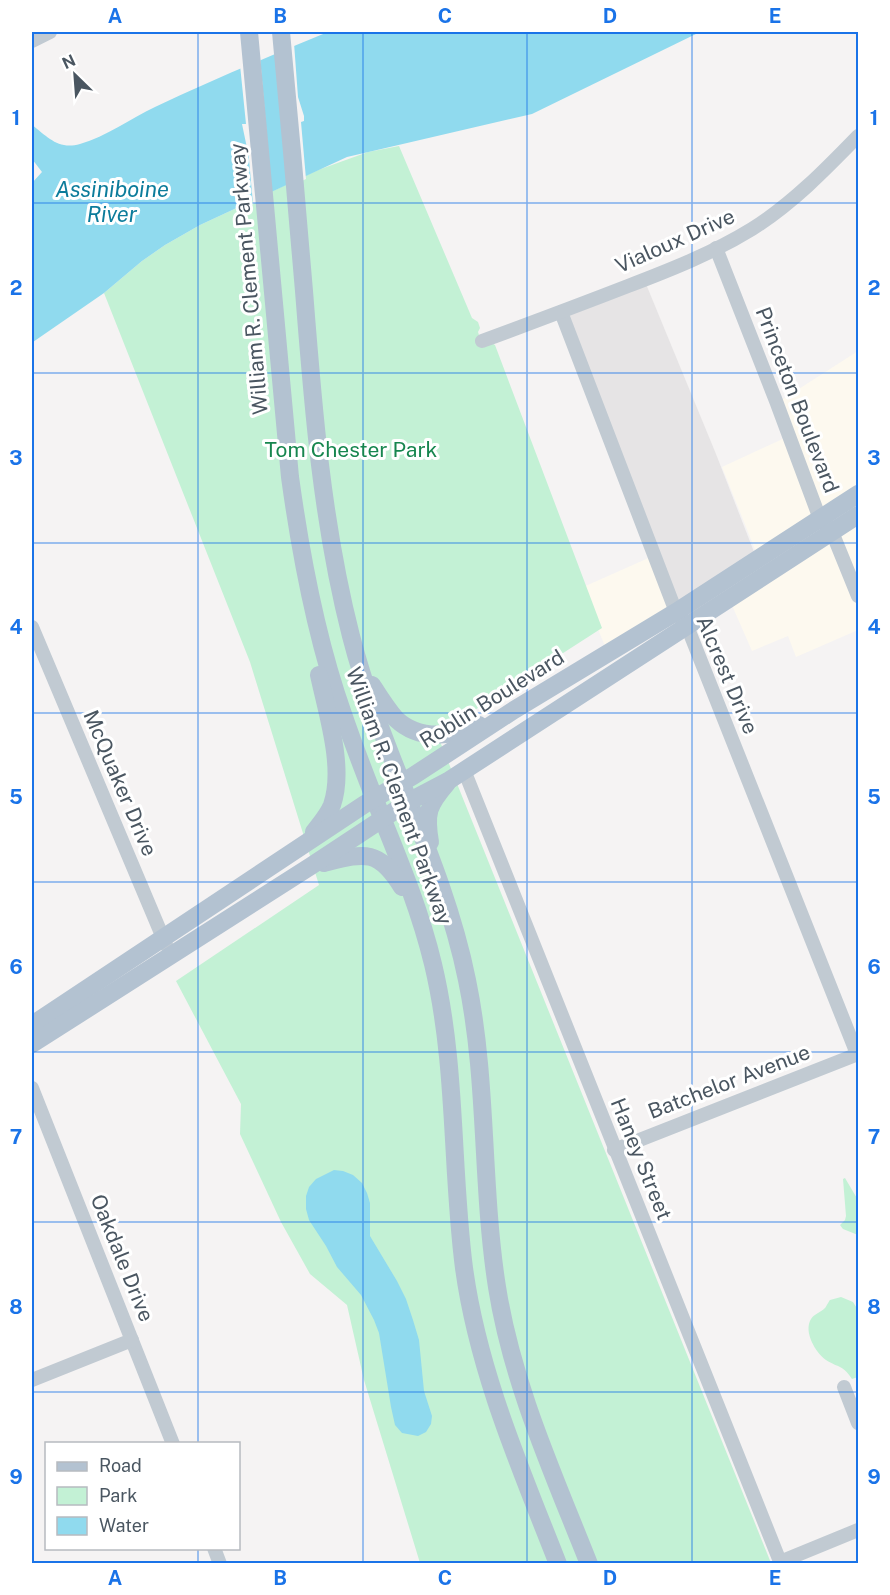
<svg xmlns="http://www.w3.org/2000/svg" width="890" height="1595" viewBox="0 0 890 1595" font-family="'Public Sans',sans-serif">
<rect width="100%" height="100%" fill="#f5f3f3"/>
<g fill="#fdf9ef">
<polygon points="858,351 858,490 822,513 780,401"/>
<polygon points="787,437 819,518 758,557 722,467"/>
<polygon points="858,520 858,630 796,657 788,636 752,651 731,603"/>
<polygon points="653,556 674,610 607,651 581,588"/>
</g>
<polygon fill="#e6e4e5" points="646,284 716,454 756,557 676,609 564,315"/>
<g fill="#c3f1d5">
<polygon points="399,146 472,318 478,322 480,328 478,332 479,335 495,345 602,628 456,722 435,729 771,1563 420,1563 364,1380 347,1305 310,1274 281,1222 240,1134 241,1104 176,981 319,885 250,662 104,293 142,261 165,245 200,225 318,170 368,152"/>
<polygon points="845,1178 858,1200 858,1235 843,1229 840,1225 845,1220 846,1216 843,1179"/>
<path d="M 841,1297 L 853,1302 L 858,1310 L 858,1377 L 852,1379 C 843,1365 839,1368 826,1360 C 816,1353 803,1332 811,1319 C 814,1314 821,1312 825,1308 C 826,1307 829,1301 830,1300 Z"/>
</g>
<g fill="#90daee">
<path d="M 328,32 L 700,32 L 532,114 L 347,157 L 200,225 L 165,245 L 142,261 L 104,293 L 33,342 L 32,345 L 32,183 L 42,172 L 32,159 L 32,125 C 48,137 58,150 80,144 C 106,137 131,118 155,107 C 212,80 270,56 328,32 Z"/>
<polygon points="334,1170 343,1171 353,1175 362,1183 367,1193 370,1203 370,1236 397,1281 406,1299 413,1320 419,1340 424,1391 432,1416 431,1424 426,1432 418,1436 402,1433 395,1425 391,1407 379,1333 374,1320 361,1295 337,1267 326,1246 309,1220 306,1209 306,1196 309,1187 316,1179"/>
</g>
<g fill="#f5f3f3">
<polygon points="294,43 298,97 304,116 304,121 301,122 306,179 287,188 275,51"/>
<polygon points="260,57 272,195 253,204 248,148 247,148 242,124 246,124 240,65"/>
</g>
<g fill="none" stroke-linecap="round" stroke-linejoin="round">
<g stroke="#c1cad2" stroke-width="14">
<polyline points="32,41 50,32"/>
<polyline points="716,248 776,401 820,519 832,532 858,596"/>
<polyline points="561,312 676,612 687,626 857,1054"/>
<path d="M 482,341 C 531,323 579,305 628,286 C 670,270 713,253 752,229 C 792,204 826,169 858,136"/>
<polyline points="32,627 166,945"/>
<polyline points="464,770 781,1564"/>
<polyline points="32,1088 173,1444"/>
<polyline points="614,1150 858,1054"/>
<polyline points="32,1380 132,1340"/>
<polyline points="844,1387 858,1423"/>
<polyline points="214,1548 220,1564"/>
<polyline points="780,1562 858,1530"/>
</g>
<g stroke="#b3c2d1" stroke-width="18">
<path d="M 249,32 L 290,477 C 301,557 316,638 343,714 C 355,749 369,785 383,820 C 402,867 421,914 433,964 C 457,1064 451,1167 464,1268 C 478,1371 520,1467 558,1564"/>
<path d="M 281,32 C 289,118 297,205 304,291 C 313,407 322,523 351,636 C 381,753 443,861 467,980 C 488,1081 481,1185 497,1287 C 512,1383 553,1473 589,1564"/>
<path d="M 372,685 C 379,696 387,709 396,719 C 420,742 452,736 479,725"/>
<path d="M 314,832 C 320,824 328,815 332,805 C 345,768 327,713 319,675"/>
<path d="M 430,842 C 425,813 428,805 447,783"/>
<path d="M 324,863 C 364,853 378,848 402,887"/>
<polyline points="32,1025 365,804 413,776 514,710 676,612 858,494"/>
<polyline points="32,1044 311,866 408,802 448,781 858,515"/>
</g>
</g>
<path fill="none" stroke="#1a73e8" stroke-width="1.5" stroke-opacity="0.55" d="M 198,32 L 198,1444M 363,32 L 363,1564M 527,32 L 527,1564M 692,32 L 692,1564M 32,203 L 858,203M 32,373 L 858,373M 32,543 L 858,543M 32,713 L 858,713M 32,882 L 858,882M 32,1052 L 858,1052M 32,1222 L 858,1222M 32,1392 L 858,1392M 198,1548 L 198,1564"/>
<g text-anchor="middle" stroke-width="6" stroke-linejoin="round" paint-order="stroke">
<g font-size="21" fill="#4a5661" stroke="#fff">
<text transform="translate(675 241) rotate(-24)" y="7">Vialoux Drive</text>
<text transform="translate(249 279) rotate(-95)" y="7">William R. Clement Parkway</text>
<text transform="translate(797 400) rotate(69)" y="7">Princeton Boulevard</text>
<text transform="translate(727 675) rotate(67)" y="7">Alcrest Drive</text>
<text transform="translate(492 699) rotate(-32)" y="7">Roblin Boulevard</text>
<text transform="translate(120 783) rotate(67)" y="7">McQuaker Drive</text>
<text transform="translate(399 796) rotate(70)" y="7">William R. Clement Parkway</text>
<text transform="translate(729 1082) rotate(-21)" y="7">Batchelor Avenue</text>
<text transform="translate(641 1159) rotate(68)" y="7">Haney Street</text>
<text transform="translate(122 1258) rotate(68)" y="7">Oakdale Drive</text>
</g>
<g font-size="21" fill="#17864f" stroke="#fff">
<text x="351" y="457">Tom Chester Park</text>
</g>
<g font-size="22" font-style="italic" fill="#0c7c9b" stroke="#fff">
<text x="112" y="197">Assiniboine<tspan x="112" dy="25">River</tspan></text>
</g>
</g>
<rect width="890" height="1595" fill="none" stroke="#ffffff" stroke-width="66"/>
<rect x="45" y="1442" width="195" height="108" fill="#ffffff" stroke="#b7bbc0" stroke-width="1.5"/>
<rect x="57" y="1462" width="30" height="9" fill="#b3c2d1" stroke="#b7bbc0" stroke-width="1.5"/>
<text x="99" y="1472" font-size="18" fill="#4a5661">Road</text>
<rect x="57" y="1487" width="30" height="18" fill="#c3f1d5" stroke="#b7bbc0" stroke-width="1.5"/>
<text x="99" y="1502" font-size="18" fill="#4a5661">Park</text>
<rect x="57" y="1517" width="30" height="18" fill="#90daee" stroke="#b7bbc0" stroke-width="1.5"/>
<text x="99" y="1532" font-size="18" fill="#4a5661">Water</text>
<g transform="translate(75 75) rotate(335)" stroke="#ffffff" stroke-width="4.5" paint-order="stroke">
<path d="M0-4.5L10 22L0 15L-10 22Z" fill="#4a5661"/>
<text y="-9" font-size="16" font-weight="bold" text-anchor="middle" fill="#4a5661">N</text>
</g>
<rect x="33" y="33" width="824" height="1529" fill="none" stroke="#1a73e8" stroke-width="2"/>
<g font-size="20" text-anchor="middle" font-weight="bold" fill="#1a73e8">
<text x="115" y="23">A</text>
<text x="280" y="23">B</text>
<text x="445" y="23">C</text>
<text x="610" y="23">D</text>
<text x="775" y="23">E</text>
<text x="16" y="125">1</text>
<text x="874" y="125">1</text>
<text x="16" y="295">2</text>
<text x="874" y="295">2</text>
<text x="16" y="465">3</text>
<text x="874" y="465">3</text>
<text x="16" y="634">4</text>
<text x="874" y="634">4</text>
<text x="16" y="804">5</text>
<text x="874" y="804">5</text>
<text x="16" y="974">6</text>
<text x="874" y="974">6</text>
<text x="16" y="1144">7</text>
<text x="874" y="1144">7</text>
<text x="16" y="1314">8</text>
<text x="874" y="1314">8</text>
<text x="16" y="1484">9</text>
<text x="874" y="1484">9</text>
<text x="115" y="1585">A</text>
<text x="280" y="1585">B</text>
<text x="445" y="1585">C</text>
<text x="610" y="1585">D</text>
<text x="775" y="1585">E</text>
</g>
</svg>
